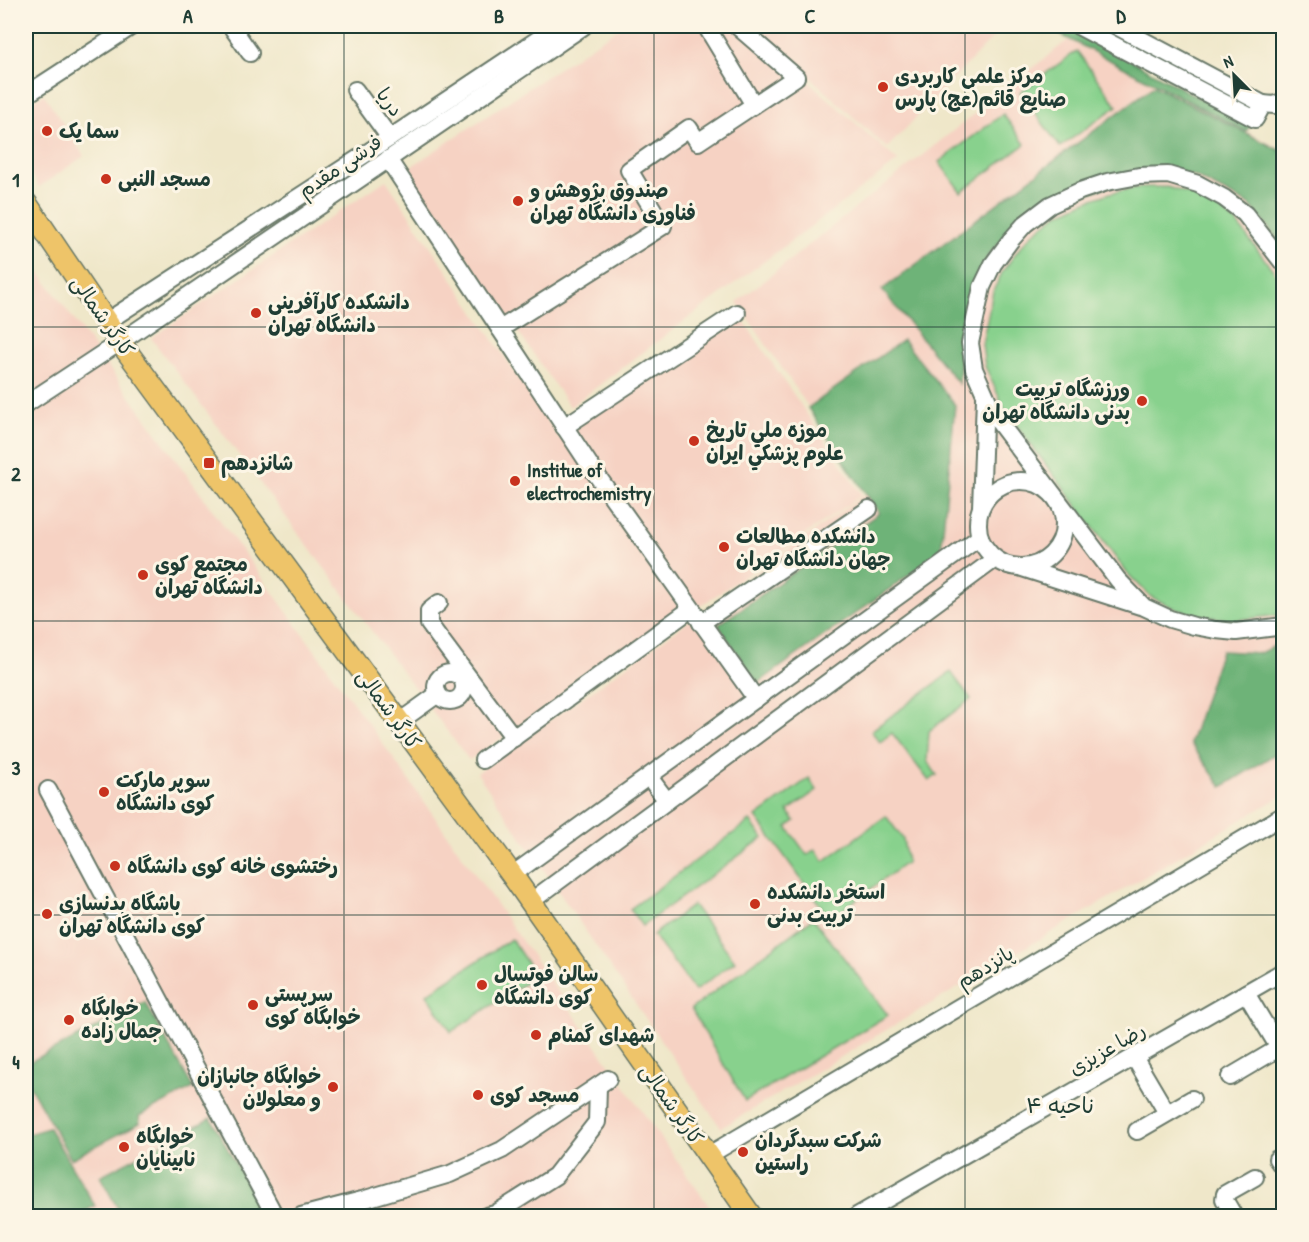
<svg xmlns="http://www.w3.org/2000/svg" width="1309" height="1242" viewBox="0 0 1309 1242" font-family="'Patrick Hand','Playpen Sans Arabic',sans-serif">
<rect width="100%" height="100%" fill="#fcf5e5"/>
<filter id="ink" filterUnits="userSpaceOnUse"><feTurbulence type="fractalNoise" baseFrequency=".0167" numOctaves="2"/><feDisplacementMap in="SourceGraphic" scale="12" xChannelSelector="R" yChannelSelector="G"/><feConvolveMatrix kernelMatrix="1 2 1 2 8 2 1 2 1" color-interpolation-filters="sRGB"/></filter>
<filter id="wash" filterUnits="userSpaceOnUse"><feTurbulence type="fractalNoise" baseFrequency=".008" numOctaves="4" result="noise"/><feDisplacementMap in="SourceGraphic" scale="24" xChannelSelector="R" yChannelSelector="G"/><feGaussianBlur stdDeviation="1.35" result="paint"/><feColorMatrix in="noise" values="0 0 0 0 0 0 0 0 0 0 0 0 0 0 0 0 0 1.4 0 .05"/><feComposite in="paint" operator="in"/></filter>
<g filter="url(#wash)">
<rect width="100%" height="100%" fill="#efe7c9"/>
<g fill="#f6d2c3">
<polygon points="622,26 747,26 898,161 570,407 406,170"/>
<polygon points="754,26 1004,26 887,148"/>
<polygon points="1068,40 1283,150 1283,795 721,1128 477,773 867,493 737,302"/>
<polygon points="44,94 84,156 39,187 26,165 26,106"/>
<polygon points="386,180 559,438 741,317 862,495 760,566 469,760 151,338"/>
<polygon points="26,254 391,755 716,1216 26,1216"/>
</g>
<g fill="#88d18d" stroke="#548760" stroke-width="1.5">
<polygon points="1077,51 1117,106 1060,147 1020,92"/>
<polygon points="1003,114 1025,144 961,192 939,162"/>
<polygon points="1140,187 1167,187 1193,195 1218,208 1236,222 1283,283 1284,613 1280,615 1236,620 1218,618 1197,615 1174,608 1151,597 1127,573 1005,410 985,366 982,344 993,291 1003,271 1019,249 1033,233 1056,215 1084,202 1110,193"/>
<polygon points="951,672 971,699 929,731 927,761 937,775 929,781 892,733 880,742 871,731"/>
<polygon points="809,778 817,790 788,811 795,821 787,827 807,855 815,849 824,861 886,816 903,839 907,862 830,919 756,817"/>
<polygon points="750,821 763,838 642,926 630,909"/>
<polygon points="693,905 735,961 695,991 653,935"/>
<polygon points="813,918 888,1015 745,1101 691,1009"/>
<polygon points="511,939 536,976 451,1032 427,994"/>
</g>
<g fill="#6eb378" stroke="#467856" stroke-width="1.5">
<polygon points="1044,26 1068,26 1250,126 1246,131"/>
<polygon points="1154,86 1283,152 1283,246 1250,205 1194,176 1156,169 1021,218 988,256 964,305 959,384 882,290"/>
<polygon points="903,340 955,405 941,552 758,683 718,625 879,513 808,408"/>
<polygon points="1283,642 1283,749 1222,787 1190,743 1221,651 1260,653"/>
<polygon points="145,1002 193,1088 139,1116 140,1123 71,1159 26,1079 26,1064"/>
<polygon points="211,1118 262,1212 260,1216 122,1216 100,1176"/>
<polygon points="49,1128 95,1206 76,1216 26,1216 26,1133 28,1134"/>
</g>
</g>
<g filter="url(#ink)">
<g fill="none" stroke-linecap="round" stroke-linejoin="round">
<g stroke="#687868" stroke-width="20">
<g id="minor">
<polyline points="231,26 250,53"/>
<polyline points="706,26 754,105"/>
<polyline points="1078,26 1255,119 1263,104 1116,26"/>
<polyline points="355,90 390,138"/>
<polyline points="26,95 132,26"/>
<polyline points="1263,104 1274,105 1284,101"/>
<polyline points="388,159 591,467 756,699"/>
<polyline points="1284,264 1245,214 1224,198 1198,184 1168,175 1139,176 1107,182 1080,191 1050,205 1025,224 1010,241 993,264 982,287 970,343 974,369 995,417 1118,580 1144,607 1170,619 1194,626 1216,630 1236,632 1284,626"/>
<polyline points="106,322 390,138 558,26"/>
<polyline points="500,329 663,226 629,170 689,128 698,142 796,77 737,26"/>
<polyline points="26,404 120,342 584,26"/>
<polyline points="564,427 737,313"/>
<circle cx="1021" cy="524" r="43"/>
<polyline points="981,507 985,398"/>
<polyline points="1022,568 1140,606"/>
<polyline points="439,603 429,611 429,624 514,738"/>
<polyline points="701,623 869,509"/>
<circle cx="450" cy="687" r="14"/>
<polyline points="399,722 438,694"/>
<polyline points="483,760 691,609"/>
<polyline points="649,777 667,801"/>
<polyline points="48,790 275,1216"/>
<polyline points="512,875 980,537"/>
<polyline points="530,902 995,559"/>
<polyline points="1246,993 1279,1048"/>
<polyline points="1134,1057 1167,1113"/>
<polyline points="1230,1077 1284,1045"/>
<polyline points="1137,1131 1192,1099"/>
<polyline points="709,1155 1284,815"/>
<polyline points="1277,1159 1284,1169"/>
<polyline points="301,1216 362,1200 450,1174 502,1150 608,1079"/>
<polyline points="486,1216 495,1214 555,1176 597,1122 598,1086"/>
<polyline points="857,1216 1284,971"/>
<polyline points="1234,1216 1224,1199 1225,1194 1255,1177"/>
</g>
</g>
<g stroke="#687868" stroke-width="24">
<polyline id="major" points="26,203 120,342 512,875 751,1216"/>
</g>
<use href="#minor" stroke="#fff" stroke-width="16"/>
<use href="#major" stroke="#eec469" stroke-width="21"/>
</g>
</g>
<path fill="none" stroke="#1f3d34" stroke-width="1.5" stroke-opacity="0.55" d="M 344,26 L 344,1216M 654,26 L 654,1216M 965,26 L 965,1216M 26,327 L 1284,327M 26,621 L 1284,621M 26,915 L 1284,915"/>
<g fill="#c8321e" stroke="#fcf5e5" stroke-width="2">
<circle cx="883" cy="87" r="6"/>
<circle cx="47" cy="131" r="6"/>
<circle cx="106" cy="179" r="6"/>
<circle cx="518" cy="201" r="6"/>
<circle cx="256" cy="313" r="6"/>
<circle cx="1142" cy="401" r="6"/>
<circle cx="694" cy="441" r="6"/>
<rect x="203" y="457" width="12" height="12" rx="3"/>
<circle cx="515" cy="481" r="6"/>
<circle cx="724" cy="547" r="6"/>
<circle cx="143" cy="575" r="6"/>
<circle cx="104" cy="792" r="6"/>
<circle cx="115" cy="866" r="6"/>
<circle cx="755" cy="904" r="6"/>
<circle cx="47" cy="914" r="6"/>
<circle cx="482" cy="985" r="6"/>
<circle cx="253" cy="1005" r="6"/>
<circle cx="69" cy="1020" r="6"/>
<circle cx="536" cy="1035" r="6"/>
<circle cx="333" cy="1087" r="6"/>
<circle cx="478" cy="1095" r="6"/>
<circle cx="124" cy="1147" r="6"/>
<circle cx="743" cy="1152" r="6"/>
</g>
<g text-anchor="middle" stroke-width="6" stroke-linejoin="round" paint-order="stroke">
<g font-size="20" font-weight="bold" fill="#1f3d34" stroke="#fcf5e5" text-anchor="start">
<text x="895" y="83">مرکز علمی کاربردی<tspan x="895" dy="23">صنایع قائم(عج) پارس</tspan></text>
<text x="59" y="138">سما یک</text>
<text x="118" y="186">مسجد النبی</text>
<text x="530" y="197">صندوق پژوهش و<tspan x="530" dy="23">فناوری دانشگاه تهران</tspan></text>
<text x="268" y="309">دانشکده کارآفرینی<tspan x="268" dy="23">دانشگاه تهران</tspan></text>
<text x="1130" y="396" text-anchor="end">ورزشگاه تربیت<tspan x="1130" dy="23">بدنی دانشگاه تهران</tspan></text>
<text x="706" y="437">موزه ملي تاريخ<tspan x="706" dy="23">علوم پزشكي ايران</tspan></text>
<text x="221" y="470">شانزدهم</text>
<text x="527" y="477">Institue of<tspan x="527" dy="23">electrochemistry</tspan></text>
<text x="736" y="543">دانشکده مطالعات<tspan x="736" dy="23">جهان دانشگاه تهران</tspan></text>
<text x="155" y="571">مجتمع کوی<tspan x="155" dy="23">دانشگاه تهران</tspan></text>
<text x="116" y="787">سوپر مارکت<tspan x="116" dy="23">کوی دانشگاه</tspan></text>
<text x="127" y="873">رختشوی خانه کوی دانشگاه</text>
<text x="767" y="899">استخر دانشکده<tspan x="767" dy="23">تربیت بدنی</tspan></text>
<text x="59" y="910">باشگاه بدنسازی<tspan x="59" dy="23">کوی دانشگاه تهران</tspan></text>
<text x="494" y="981">سالن فوتسال<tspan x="494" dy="23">کوی دانشگاه</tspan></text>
<text x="265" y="1001">سرپستی<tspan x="265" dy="23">خوابگاه کوی</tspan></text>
<text x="81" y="1015">خوابگاه<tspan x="81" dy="23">جمال زاده</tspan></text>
<text x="548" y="1042">شهدای گمنام</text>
<text x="321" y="1083" text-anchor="end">خوابگاه جانبازان<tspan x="321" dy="23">و معلولان</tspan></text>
<text x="490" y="1102">مسجد کوی</text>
<text x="136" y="1143">خوابگاه<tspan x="136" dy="23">نابینایان</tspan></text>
<text x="755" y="1147">شرکت سبدگردان<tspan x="755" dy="23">راستین</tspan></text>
</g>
<g font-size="20" fill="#1f3d34" stroke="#fcf5e5">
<text transform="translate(390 102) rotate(54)" y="7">دریا</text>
<text transform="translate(340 166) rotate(-34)" y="7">فرشی مقدم</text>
<text transform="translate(103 316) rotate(55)" y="7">کارگر شمالی</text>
<text transform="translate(389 709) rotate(54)" y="7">کارگر شمالی</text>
<text transform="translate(985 967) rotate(-31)" y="7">پانزدهم</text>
<text transform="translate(1107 1049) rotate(-30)" y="7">رضا عزیزی</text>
<text transform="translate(672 1104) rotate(55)" y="7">کارگر شمالی</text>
</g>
<g font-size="22" fill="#1f3d34" stroke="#fcf5e5">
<text x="1060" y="1113">ناحیه ۴</text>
</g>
</g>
<rect width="1309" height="1242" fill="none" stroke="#fcf5e5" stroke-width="66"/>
<g transform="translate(1234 75) rotate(336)" stroke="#fcf5e5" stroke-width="4.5" paint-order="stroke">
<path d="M0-4.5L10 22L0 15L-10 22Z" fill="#1f3d34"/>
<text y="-9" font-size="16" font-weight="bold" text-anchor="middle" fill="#1f3d34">N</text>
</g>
<rect x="33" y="33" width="1243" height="1176" fill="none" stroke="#1f3d34" stroke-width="2"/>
<g font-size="20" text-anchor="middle" font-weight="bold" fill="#1f3d34">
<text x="188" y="23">A</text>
<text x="499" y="23">B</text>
<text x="810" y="23">C</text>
<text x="1121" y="23">D</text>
<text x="16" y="187">1</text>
<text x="16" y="481">2</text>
<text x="16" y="775">3</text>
<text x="16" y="1069">4</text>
</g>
</svg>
